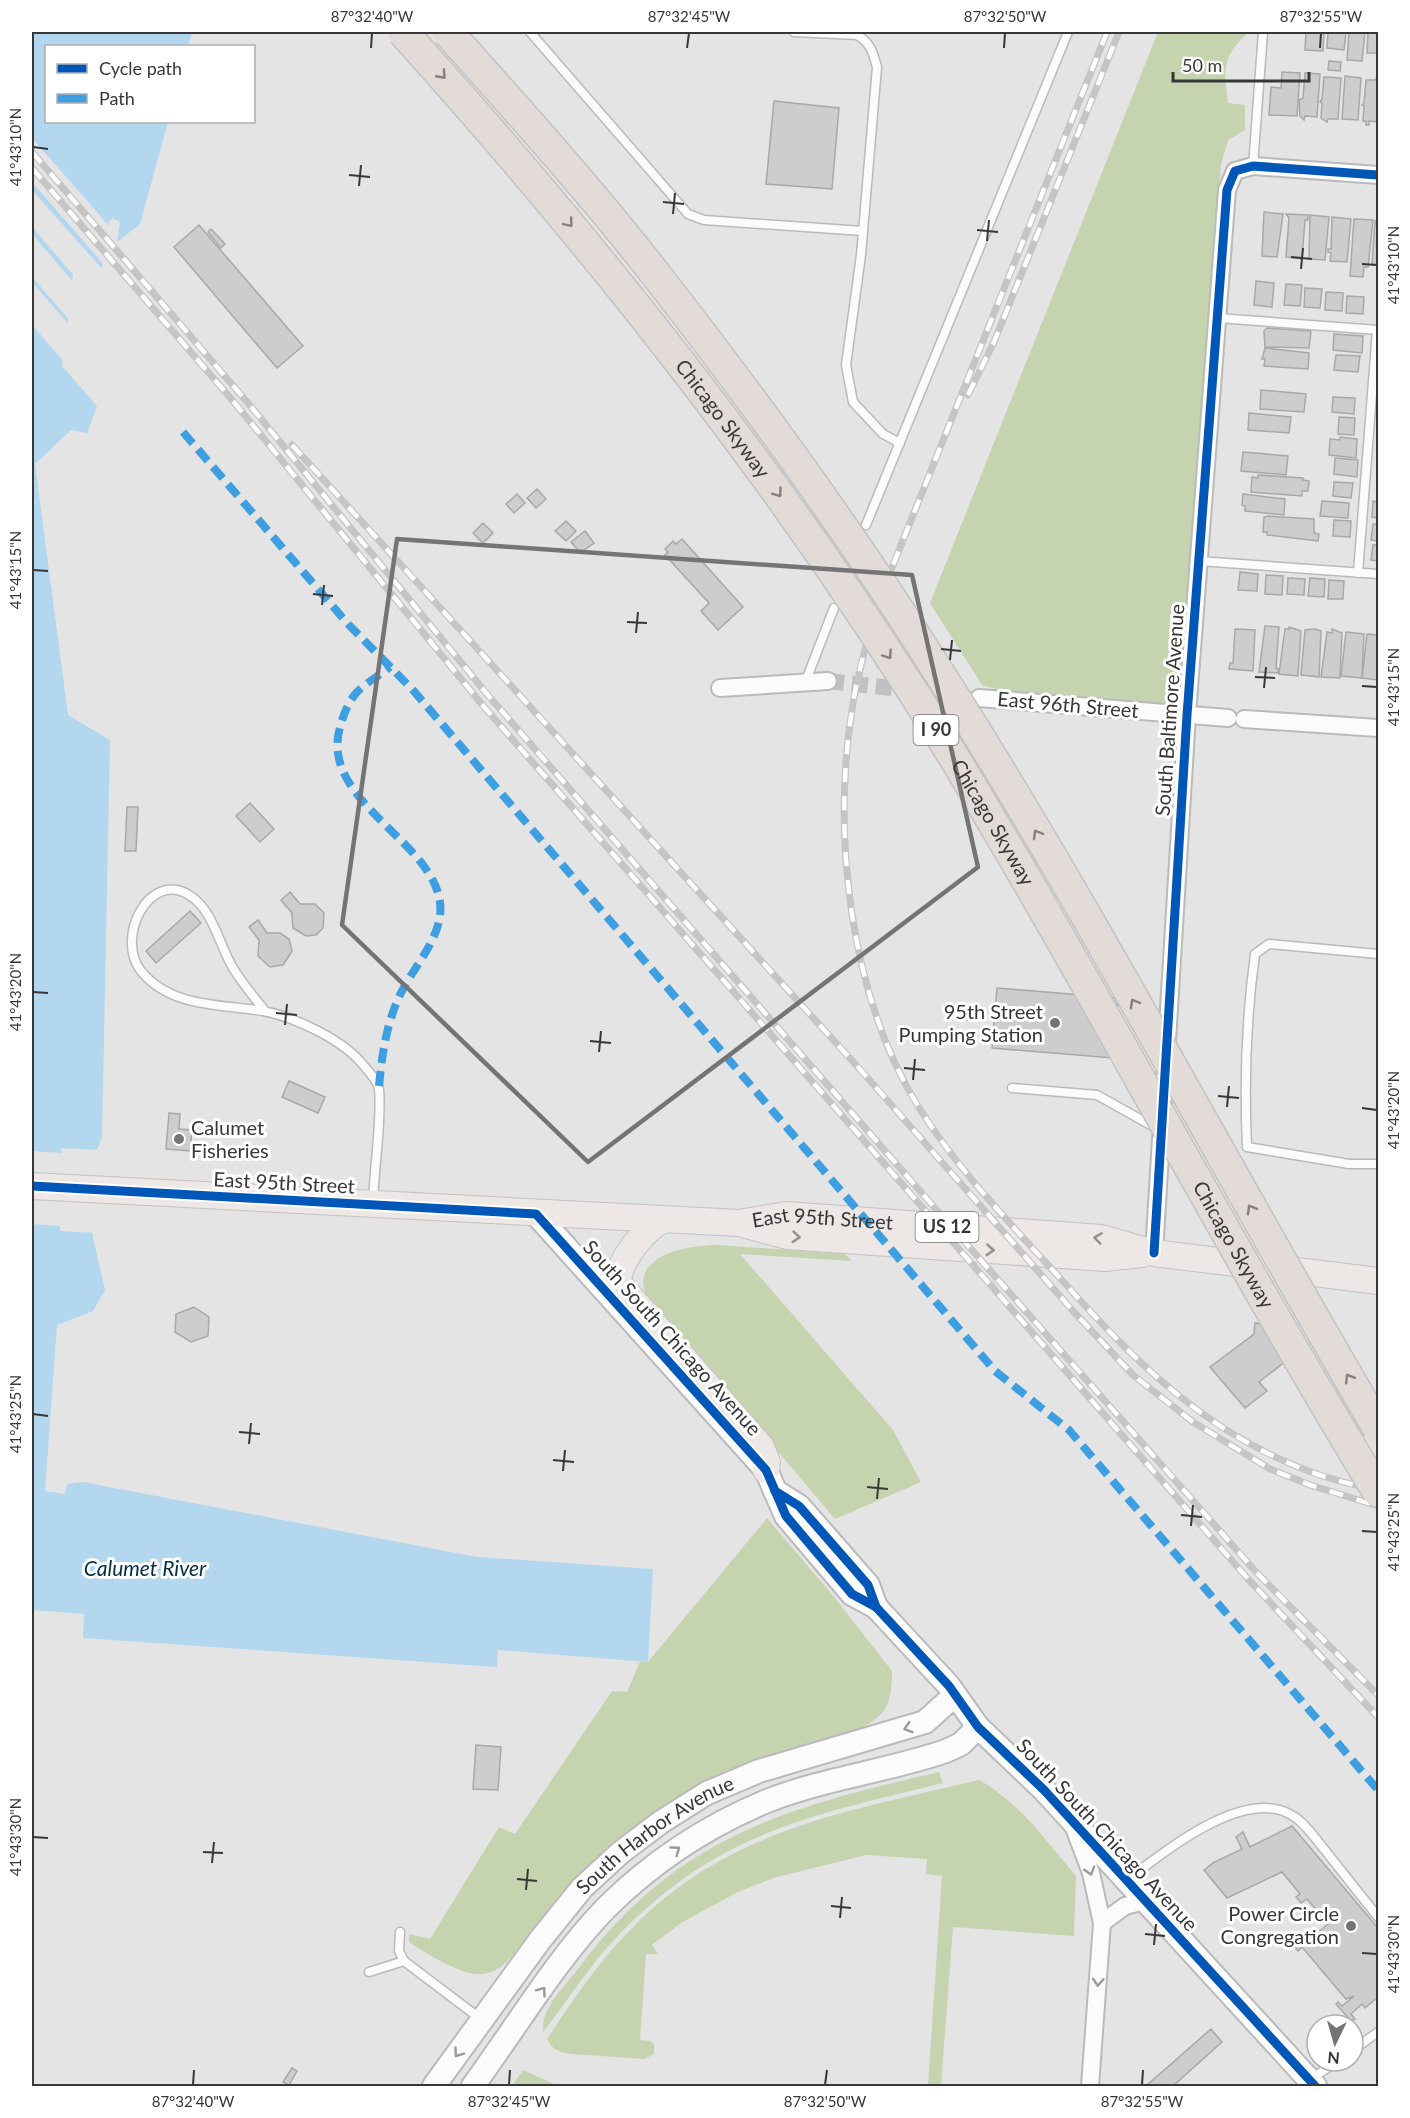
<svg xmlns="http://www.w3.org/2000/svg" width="1410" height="2118" viewBox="0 0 1410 2118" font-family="Lato,sans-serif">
<rect width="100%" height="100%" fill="#e4e4e5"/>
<g fill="#c5d4af">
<path d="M 1158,32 L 1249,32 C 1221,57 1224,69 1228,103 L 1245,105 L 1245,130 L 1228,140 L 1221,165 L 1179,710 L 1020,696 L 982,685 L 930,603 Z"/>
<path d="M 718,1245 L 845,1254 L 852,1261 L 740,1254 L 893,1430 L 921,1482 L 835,1519 L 646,1295 C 630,1254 690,1245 718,1245 Z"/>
<path d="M 767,1518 L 835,1598 L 892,1671 C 892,1684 891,1705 881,1714 C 856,1740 816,1740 784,1750 C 745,1762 707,1779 673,1801 C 616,1837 569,1885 527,1937 C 515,1952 503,1972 483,1974 C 464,1977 425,1953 409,1942 L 409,1934 L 430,1939 L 499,1827 L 515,1834 L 612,1691 L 627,1692 L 640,1662 L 648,1662 Z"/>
<path d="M 939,1772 L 943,1783 C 809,1816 715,1833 616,1938 C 588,1967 568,2001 543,2032 C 541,2008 563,1988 577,1970 C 677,1836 784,1808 939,1772 Z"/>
<path d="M 979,1780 C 1019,1802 1046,1841 1076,1876 L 1074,1936 L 953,1927 L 941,2086 L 928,2086 L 942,1876 L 926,1874 L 927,1859 L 866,1855 L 773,1878 L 736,1893 L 681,1923 L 652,1945 L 658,1954 L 646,1954 L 640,2040 L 650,2041 L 654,2044 L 654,2054 L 645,2059 L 572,2054 C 561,2053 551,2049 547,2039 C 574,1998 601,1958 636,1924 C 732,1828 852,1810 979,1780 Z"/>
<polygon points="523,2070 554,2084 586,2086 512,2086"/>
</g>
<polygon fill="#b2d7ee" points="32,32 192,32 188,46 46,46 46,122 168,122 140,224 117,242 120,222 113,218 109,221 101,272 76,272 73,275 62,366 97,406 87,433 71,430 35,464 68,715 110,740 102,1137 97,1150 92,1233 105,1290 93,1311 57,1325 45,1491 65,1494 67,1484 83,1482 477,1557 653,1569 648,1662 498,1650 497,1667 83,1638 84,1614 32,1610"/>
<g fill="#e4e4e5">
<polygon points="32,138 111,228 105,266 32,182"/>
<polygon points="32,190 104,271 103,274 82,282 80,276 76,278 32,227"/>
<polygon points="32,234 75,284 71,322 32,277"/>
<polygon points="32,282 70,326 66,364 32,325"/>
<polygon points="61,1148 100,1150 95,1233 60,1231 60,1226 32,1224 32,1151 62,1153"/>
</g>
<g fill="#cdcdcd" stroke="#a8a8a8" stroke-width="1.5">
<polygon points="1306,32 1324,32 1323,51 1305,50"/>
<polygon points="1328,32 1346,32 1344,50 1327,48"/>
<polygon points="1349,32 1365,32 1362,61 1347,60"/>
<polygon points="1368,32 1378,32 1378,53 1367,53"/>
<polygon points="1329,61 1341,62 1340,71 1328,70"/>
<polygon points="1378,69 1378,122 1369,121 1369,125 1366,125 1366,121 1363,121 1364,106 1362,105 1364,103 1366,80 1376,80"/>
<polygon points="1282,72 1300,73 1297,116 1269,115 1271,87 1281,88"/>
<polygon points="1305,73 1320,74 1317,117 1305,116 1304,120 1300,116 1299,100 1303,98"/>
<polygon points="1345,76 1361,78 1358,120 1342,119"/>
<polygon points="1324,77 1341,78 1338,119 1328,119 1327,122 1321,118 1322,103 1320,102 1322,99"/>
<polygon points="774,101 839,108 832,189 766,184"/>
<polygon points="1264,212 1283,214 1277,257 1262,256"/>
<polygon points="1286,214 1308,215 1308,220 1305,220 1302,259 1286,257 1289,218"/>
<polygon points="1310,215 1329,217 1325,260 1309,259"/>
<polygon points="1332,217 1351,219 1347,262 1330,261 1331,253 1328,252 1328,249 1331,249"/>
<polygon points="1354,219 1373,220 1368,267 1364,267 1363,277 1350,276"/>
<polygon points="1375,221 1378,221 1378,265 1372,264"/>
<polygon points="199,225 303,346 277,368 174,247"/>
<polygon points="211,229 225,244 221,248 208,232"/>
<polygon points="1256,281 1274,283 1272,307 1254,305"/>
<polygon points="1286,284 1302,285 1300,306 1284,305"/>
<polygon points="1305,288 1322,289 1320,308 1304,307"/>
<polygon points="1326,292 1343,293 1342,311 1325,310"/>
<polygon points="1347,296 1364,297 1363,314 1346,313"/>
<polygon points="1267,328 1311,331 1309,348 1265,347 1264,331"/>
<polygon points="1334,334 1363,336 1362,353 1333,350"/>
<polygon points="1265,348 1309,353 1308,369 1264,366 1265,359 1262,359"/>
<polygon points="1336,355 1360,356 1358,372 1334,370"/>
<polygon points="1261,390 1306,394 1304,412 1260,409"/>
<polygon points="1333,397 1355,398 1354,414 1332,412"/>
<polygon points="1249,413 1291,417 1289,433 1248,430"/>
<polygon points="1339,417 1355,418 1354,435 1338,434"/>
<polygon points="1340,437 1357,439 1356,458 1329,455 1330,439 1340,440"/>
<polygon points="1243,452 1288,456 1286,475 1241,471"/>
<polygon points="1335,458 1358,460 1357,477 1334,474"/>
<polygon points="1258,475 1303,478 1303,480 1309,481 1308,491 1302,491 1302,496 1251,492 1252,477 1258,478"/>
<polygon points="1334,482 1353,483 1351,498 1333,496"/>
<polygon points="537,489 546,499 536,508 527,498"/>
<polygon points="517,494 525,503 514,513 506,504"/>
<polygon points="1243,494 1285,499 1284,515 1245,511 1245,506 1242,505"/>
<polygon points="1322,501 1349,503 1348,518 1320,516"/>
<polygon points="1373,501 1378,502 1378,518 1372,517"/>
<polygon points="1268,516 1314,519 1314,533 1319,534 1318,541 1267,535 1267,532 1263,532 1264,517"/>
<polygon points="1334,520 1351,521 1350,537 1333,536"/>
<polygon points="566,521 576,531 566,541 555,531"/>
<polygon points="483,523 493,533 483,543 473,533"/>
<polygon points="1373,524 1378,524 1378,541 1371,540"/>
<polygon points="585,531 594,543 580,553 571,542"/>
<polygon points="682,539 743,607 718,630 701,611 709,603 665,555 668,552 665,549 673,541 676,544"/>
<polygon points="1373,545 1378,545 1378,561 1371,560"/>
<polygon points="1240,572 1258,574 1257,591 1238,590"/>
<polygon points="1266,575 1283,576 1282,595 1265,594"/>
<polygon points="1288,578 1305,579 1304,595 1287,594"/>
<polygon points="1310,578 1325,579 1324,597 1308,596"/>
<polygon points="1329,580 1344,581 1343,599 1328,599"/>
<polygon points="1265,626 1279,627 1276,668 1279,669 1278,673 1259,672"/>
<polygon points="1289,627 1301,631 1298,676 1279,674 1285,629 1289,629"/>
<polygon points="1235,629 1255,630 1253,671 1229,669 1230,663 1233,663"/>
<polygon points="1315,629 1321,631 1319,677 1301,675 1305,630"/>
<polygon points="1332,629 1342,633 1340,678 1321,677 1327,632 1332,633"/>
<polygon points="1346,632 1364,634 1362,678 1341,676"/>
<polygon points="1367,634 1378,635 1378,680 1362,678"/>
<polygon points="250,803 274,829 260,842 236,816"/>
<polygon points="127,807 138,807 136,851 125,851"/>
<polygon points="290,892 300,904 315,904 324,913 323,928 316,935 306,936 293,928 292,913 281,900"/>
<polygon points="190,911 201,923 156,963 146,951"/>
<polygon points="258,920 267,933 280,933 289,939 292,951 283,965 270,967 258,956 259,940 249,927"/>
<polygon points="997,988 1118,998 1113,1058 992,1048"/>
<polygon points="957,1008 969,1009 968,1020 956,1019"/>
<polygon points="289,1081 325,1097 318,1113 282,1097"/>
<polygon points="169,1113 180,1114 179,1129 192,1130 190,1151 166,1149"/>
<polygon points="194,1307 209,1317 208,1336 191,1342 175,1332 176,1314"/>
<polygon points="1255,1323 1273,1324 1286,1361 1259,1382 1267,1391 1245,1408 1210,1367 1254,1334"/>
<polygon points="476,1745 501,1747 498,1790 473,1789"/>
<polygon points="1292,1826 1378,1928 1378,1997 1365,2008 1362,2004 1351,2014 1355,2019 1351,2021 1336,2004 1338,2002 1342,2006 1354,1996 1346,1999 1302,1947 1298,1951 1291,1942 1297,1936 1304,1944 1328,1924 1307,1899 1301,1903 1296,1897 1300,1894 1282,1872 1227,1898 1204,1870 1213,1863 1242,1849 1236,1837 1243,1832 1250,1847"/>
<polygon points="1211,2029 1222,2042 1173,2086 1146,2086"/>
<polygon points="292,2068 297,2071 289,2085 283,2082"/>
</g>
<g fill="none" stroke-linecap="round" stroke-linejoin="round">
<polyline stroke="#c1c1c2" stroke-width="16" stroke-dasharray="16 8" stroke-linecap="butt" points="828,681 954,695"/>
<g stroke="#bababb" stroke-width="11">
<g id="service">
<polyline points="530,32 688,214 704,220 863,231"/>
<path d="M 794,32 L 857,35 C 871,43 873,53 877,67 L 861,255 L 846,365 L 853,402 L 883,434 L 900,443"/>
<polyline points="1253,166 1263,32"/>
<polyline points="1218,318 1378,330"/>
<polyline points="866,525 1068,32"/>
<polyline points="1199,561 1378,574"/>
<polyline points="1358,573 1377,330"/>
<polyline points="805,683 834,608"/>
<path d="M 1378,954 L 1269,944 L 1255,954 C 1246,1019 1244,1082 1247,1147 L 1349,1164 L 1378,1164"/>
<path d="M 265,1011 C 254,997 242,983 233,968 C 219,945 213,909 189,895 C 149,870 115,938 141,971 C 171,1008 221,1004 263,1011 C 295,1017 344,1040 364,1066 C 369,1072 378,1081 379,1089 C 382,1121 374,1168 373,1202"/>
<polyline points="1012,1088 1097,1095 1156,1128"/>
<path d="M 1127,1880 C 1163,1853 1245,1785 1293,1816 C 1305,1823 1315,1838 1324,1849 C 1342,1872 1360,1894 1378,1917"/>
<polyline points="400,1932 399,1951 404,1961"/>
<polyline points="369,1972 404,1961 482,2020"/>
<polyline points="1353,2050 1378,2032"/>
<polyline points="1310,2080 1337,2061"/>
</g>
</g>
<g stroke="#bababb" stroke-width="20">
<g id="minor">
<polyline points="720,688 828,681"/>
<polyline points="979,698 1228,718"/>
<polyline points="1244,719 1378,728"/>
<polyline points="1154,1253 1187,715 1227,190 1235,171 1253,166 1378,175"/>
<polyline points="1074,1828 1091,1873 1102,1923 1090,2086"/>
<polyline points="1102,1923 1125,1906 1145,1901"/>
</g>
</g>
<g stroke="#bababb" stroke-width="26">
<g id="secondary">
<polyline points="536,1214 766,1470 786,1516 852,1594 876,1607 949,1686 978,1727 1044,1790 1315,2086"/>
<polyline points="775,1491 799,1506 868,1585 876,1607"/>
<path id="s1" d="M 434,2086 L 540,1940 L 582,1888 L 620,1853 L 661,1822 L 707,1793 L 759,1771 L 925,1722 L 955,1695"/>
<path d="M 473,2086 C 514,2030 558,1957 606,1908 C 652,1862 707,1826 767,1801 C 825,1778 888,1771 946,1751 L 961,1744 L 978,1727"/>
</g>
</g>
<g stroke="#c2c2c2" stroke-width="28">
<g id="primary">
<path id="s2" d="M 32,1186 L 739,1223 L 786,1215 L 1101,1238 L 1154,1253 L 1378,1281"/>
<path d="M 664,1220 C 647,1224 614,1266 619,1284 L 761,1447 L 767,1462 L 766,1470"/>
<polyline points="746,1225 787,1236 1105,1258 1142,1254"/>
</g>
</g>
<use href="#service" stroke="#fbfbfb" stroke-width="8"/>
<use href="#minor" stroke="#fbfbfb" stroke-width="16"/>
<use href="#secondary" stroke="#fbfbfb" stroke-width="22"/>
<use href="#primary" stroke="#ede7e5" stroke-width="26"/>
<g stroke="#c5c5c6" stroke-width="7">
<g id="rail">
<path d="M 1107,32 L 877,605 C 868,640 857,674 852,710 C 832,836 850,996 918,1106 C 957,1169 1010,1223 1059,1277 C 1136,1363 1211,1439 1323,1476 C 1341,1482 1360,1486 1378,1490"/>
<polyline points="32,152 248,403 487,694 934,1207 1256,1572 1378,1695"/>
<polyline points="32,168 233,401 485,708 1248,1579 1378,1717"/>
<polyline points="968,395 994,342 1119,32"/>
<polyline points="292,445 857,1066 1074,1312 1133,1375 1193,1422 1270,1469 1310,1485 1378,1506"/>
</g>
</g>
<use href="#rail" stroke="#fff" stroke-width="4.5" stroke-dasharray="14" stroke-linecap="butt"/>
<g stroke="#c2c2c2" stroke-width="33" stroke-linecap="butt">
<g id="motorway-bridge">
<path id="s3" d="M 403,32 C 608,260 798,501 958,764 C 1103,1004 1232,1253 1378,1492"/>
<path d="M 448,32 C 519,112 591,191 657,276 C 752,398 844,523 927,654 C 1089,905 1226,1171 1378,1428"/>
</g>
</g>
<use href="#motorway-bridge" stroke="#e3dbd7" stroke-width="30"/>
<g stroke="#3e9ee2" stroke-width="8" stroke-dasharray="15 8" stroke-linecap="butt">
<polyline points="183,432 348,624 412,689 995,1371 1069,1430 1378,1790"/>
<path d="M 379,1086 C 382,1055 386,1026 399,997 C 410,972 436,945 440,916 C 449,844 314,805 341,724 C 344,713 349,701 357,692 C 366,683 380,675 390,667"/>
</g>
<g stroke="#fff" stroke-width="13">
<g id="cycleway">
<polyline points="32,1186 536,1214 766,1470 786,1516 852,1594 876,1607 949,1686 978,1727 1044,1790 1315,2086"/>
<polyline points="1154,1253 1187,715 1227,190 1235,171 1253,166 1378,175"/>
<polyline points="775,1491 799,1506 868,1585 876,1607"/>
</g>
</g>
<use href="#cycleway" stroke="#0057b8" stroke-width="9"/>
</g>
<defs><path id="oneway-chevron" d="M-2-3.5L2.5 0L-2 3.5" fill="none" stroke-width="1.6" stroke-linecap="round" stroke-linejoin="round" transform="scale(1.5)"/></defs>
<g stroke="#848180">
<use href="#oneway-chevron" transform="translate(442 75) rotate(48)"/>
<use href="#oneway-chevron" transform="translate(569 223) rotate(50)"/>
<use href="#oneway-chevron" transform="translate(778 493) rotate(54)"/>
<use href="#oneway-chevron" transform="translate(888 655) rotate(56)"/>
<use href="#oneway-chevron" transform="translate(1037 834) rotate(-120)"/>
<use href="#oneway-chevron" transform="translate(1134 1003) rotate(-120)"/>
<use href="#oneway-chevron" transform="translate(1251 1209) rotate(-120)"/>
<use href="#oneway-chevron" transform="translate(1349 1378) rotate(-121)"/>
</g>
<g stroke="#928f8e">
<use href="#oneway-chevron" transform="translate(796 1237) rotate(5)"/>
<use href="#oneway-chevron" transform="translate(1098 1238) rotate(-172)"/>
<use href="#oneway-chevron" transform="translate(990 1250) rotate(4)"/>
</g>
<g stroke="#99999a">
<use href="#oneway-chevron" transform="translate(908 1728) rotate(162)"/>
<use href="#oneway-chevron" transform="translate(676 1850) rotate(-36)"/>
<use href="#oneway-chevron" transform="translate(1090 1871) rotate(73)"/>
<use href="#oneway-chevron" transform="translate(1098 1982) rotate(94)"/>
<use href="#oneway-chevron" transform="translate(542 1991) rotate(-54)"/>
<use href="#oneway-chevron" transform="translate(458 2053) rotate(126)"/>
</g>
<path fill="none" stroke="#747475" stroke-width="4.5" stroke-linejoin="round" d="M 397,539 L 912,575 L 978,867 L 588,1162 L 342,925 Z"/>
<path fill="none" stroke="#373738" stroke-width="2" d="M 371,48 L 372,33M 687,48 L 689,33M 1004,48 L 1005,33M 1320,48 L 1321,33M 33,147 L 48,149M 349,175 L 370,177M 359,186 L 361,165M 663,202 L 684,204M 673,214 L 675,193M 977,230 L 998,232M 987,241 L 989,220M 1291,257 L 1312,259M 1362,264 L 1377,265M 1301,269 L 1303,248M 33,570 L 48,571M 313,594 L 333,596M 322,605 L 324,585M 627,622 L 647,623M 636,633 L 638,612M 941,649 L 961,651M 950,660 L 952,640M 1255,677 L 1275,678M 1362,686 L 1377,687M 1264,688 L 1266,667M 33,992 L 48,993M 276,1013 L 297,1015M 285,1025 L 287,1004M 590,1041 L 611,1043M 599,1052 L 601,1031M 904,1068 L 925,1070M 913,1080 L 915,1059M 1218,1096 L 1239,1098M 1227,1107 L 1229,1086M 1362,1108 L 1377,1110M 33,1414 L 48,1416M 239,1432 L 260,1434M 249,1444 L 251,1423M 553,1460 L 574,1462M 563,1471 L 565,1450M 867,1487 L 888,1489M 877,1499 L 879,1478M 1181,1515 L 1202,1517M 1191,1526 L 1193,1505M 1362,1531 L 1377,1532M 33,1837 L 48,1838M 203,1852 L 223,1853M 212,1863 L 214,1842M 517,1879 L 537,1881M 526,1890 L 528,1869M 831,1906 L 851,1908M 840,1918 L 842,1897M 1145,1934 L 1165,1936M 1154,1945 L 1156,1924M 1362,1953 L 1377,1954M 193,2085 L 194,2070M 509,2085 L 510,2070M 825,2085 L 827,2070M 1142,2085 L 1143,2070"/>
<g fill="#747475" stroke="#fff" stroke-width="2">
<circle cx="1055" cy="1023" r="6"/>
<circle cx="179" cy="1139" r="6"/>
<circle cx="1351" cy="1926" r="6"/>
</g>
<g text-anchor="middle" stroke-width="6" stroke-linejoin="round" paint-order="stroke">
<g fill="#fff" stroke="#737374" stroke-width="1.5">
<rect x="913.5" y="715" width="45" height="30" rx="4.5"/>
<rect x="915.5" y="1212" width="63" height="30" rx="4.5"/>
</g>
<g font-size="18" font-weight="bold" fill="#373738">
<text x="936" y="736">I 90</text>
<text x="947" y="1233">US 12</text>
</g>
<g font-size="20" fill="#373738" stroke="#fff">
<text dy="7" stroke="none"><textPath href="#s3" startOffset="502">Chicago Skyway</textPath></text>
<text transform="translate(1068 705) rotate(5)" y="7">East 96th Street</text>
<text transform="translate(1170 710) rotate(-86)" y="7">South Baltimore Avenue</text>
<text dy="7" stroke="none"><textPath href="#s3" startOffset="988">Chicago Skyway</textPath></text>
<text transform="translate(284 1183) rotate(3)" y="7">East 95th Street</text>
<text dy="7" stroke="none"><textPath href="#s2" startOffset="792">East 95th Street</textPath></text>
<text dy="7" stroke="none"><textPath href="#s3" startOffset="1474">Chicago Skyway</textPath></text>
<text transform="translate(672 1338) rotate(48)" y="7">South South Chicago Avenue</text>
<text transform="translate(1107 1835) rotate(47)" y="7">South South Chicago Avenue</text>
<text dy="7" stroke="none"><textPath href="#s1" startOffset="338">South Harbor Avenue</textPath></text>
</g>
<g font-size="20" fill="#373738" stroke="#fff" text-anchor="end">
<text x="1043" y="1019">95th Street<tspan x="1043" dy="23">Pumping Station</tspan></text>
<text x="191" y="1135" text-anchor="start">Calumet<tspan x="191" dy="23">Fisheries</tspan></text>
<text x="1339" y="1921">Power Circle<tspan x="1339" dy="23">Congregation</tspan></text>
</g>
<g font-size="21" font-style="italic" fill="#022d42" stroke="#fff">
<text x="145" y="1576">Calumet River</text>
</g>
</g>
<rect width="1410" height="2118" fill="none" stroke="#ffffff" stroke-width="66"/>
<rect x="45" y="45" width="210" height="78" fill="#ffffff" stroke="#afafaf" stroke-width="1.5"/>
<rect x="57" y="64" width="30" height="9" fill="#0057b8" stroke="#afafaf" stroke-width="1.5"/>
<text x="99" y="75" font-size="18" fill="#373738">Cycle path</text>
<rect x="57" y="94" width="30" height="9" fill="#3e9ee2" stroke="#afafaf" stroke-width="1.5"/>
<text x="99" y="105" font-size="18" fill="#373738">Path</text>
<g transform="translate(1335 2043) rotate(185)"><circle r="28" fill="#ffffff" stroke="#afafaf" stroke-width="1.5"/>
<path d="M0-4.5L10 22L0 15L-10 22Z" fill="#747475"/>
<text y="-9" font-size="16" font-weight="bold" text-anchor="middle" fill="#373738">N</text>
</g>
<path d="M1173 72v9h136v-9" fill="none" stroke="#373738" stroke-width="3"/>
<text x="1182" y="72" font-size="18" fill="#373738" stroke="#ffffff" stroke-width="4.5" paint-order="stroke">50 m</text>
<rect x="33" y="33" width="1344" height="2052" fill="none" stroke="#373738" stroke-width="2"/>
<g font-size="15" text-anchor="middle" fill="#373738">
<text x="372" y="22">87°32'40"W</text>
<text x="689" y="22">87°32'45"W</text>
<text x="1005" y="22">87°32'50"W</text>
<text x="1321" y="22">87°32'55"W</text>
<text transform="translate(16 147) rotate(-90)" y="5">41°43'10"N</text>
<text transform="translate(1394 265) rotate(-90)" y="5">41°43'10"N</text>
<text transform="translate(16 570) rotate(-90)" y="5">41°43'15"N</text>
<text transform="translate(1394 687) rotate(-90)" y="5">41°43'15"N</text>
<text transform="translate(16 992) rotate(-90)" y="5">41°43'20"N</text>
<text transform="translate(1394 1110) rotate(-90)" y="5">41°43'20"N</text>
<text transform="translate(16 1414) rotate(-90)" y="5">41°43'25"N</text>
<text transform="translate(1394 1532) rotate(-90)" y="5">41°43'25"N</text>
<text transform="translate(16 1837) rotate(-90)" y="5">41°43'30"N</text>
<text transform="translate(1394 1954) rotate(-90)" y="5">41°43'30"N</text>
<text x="193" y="2107">87°32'40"W</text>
<text x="509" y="2107">87°32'45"W</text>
<text x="825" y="2107">87°32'50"W</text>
<text x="1142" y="2107">87°32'55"W</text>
</g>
</svg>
